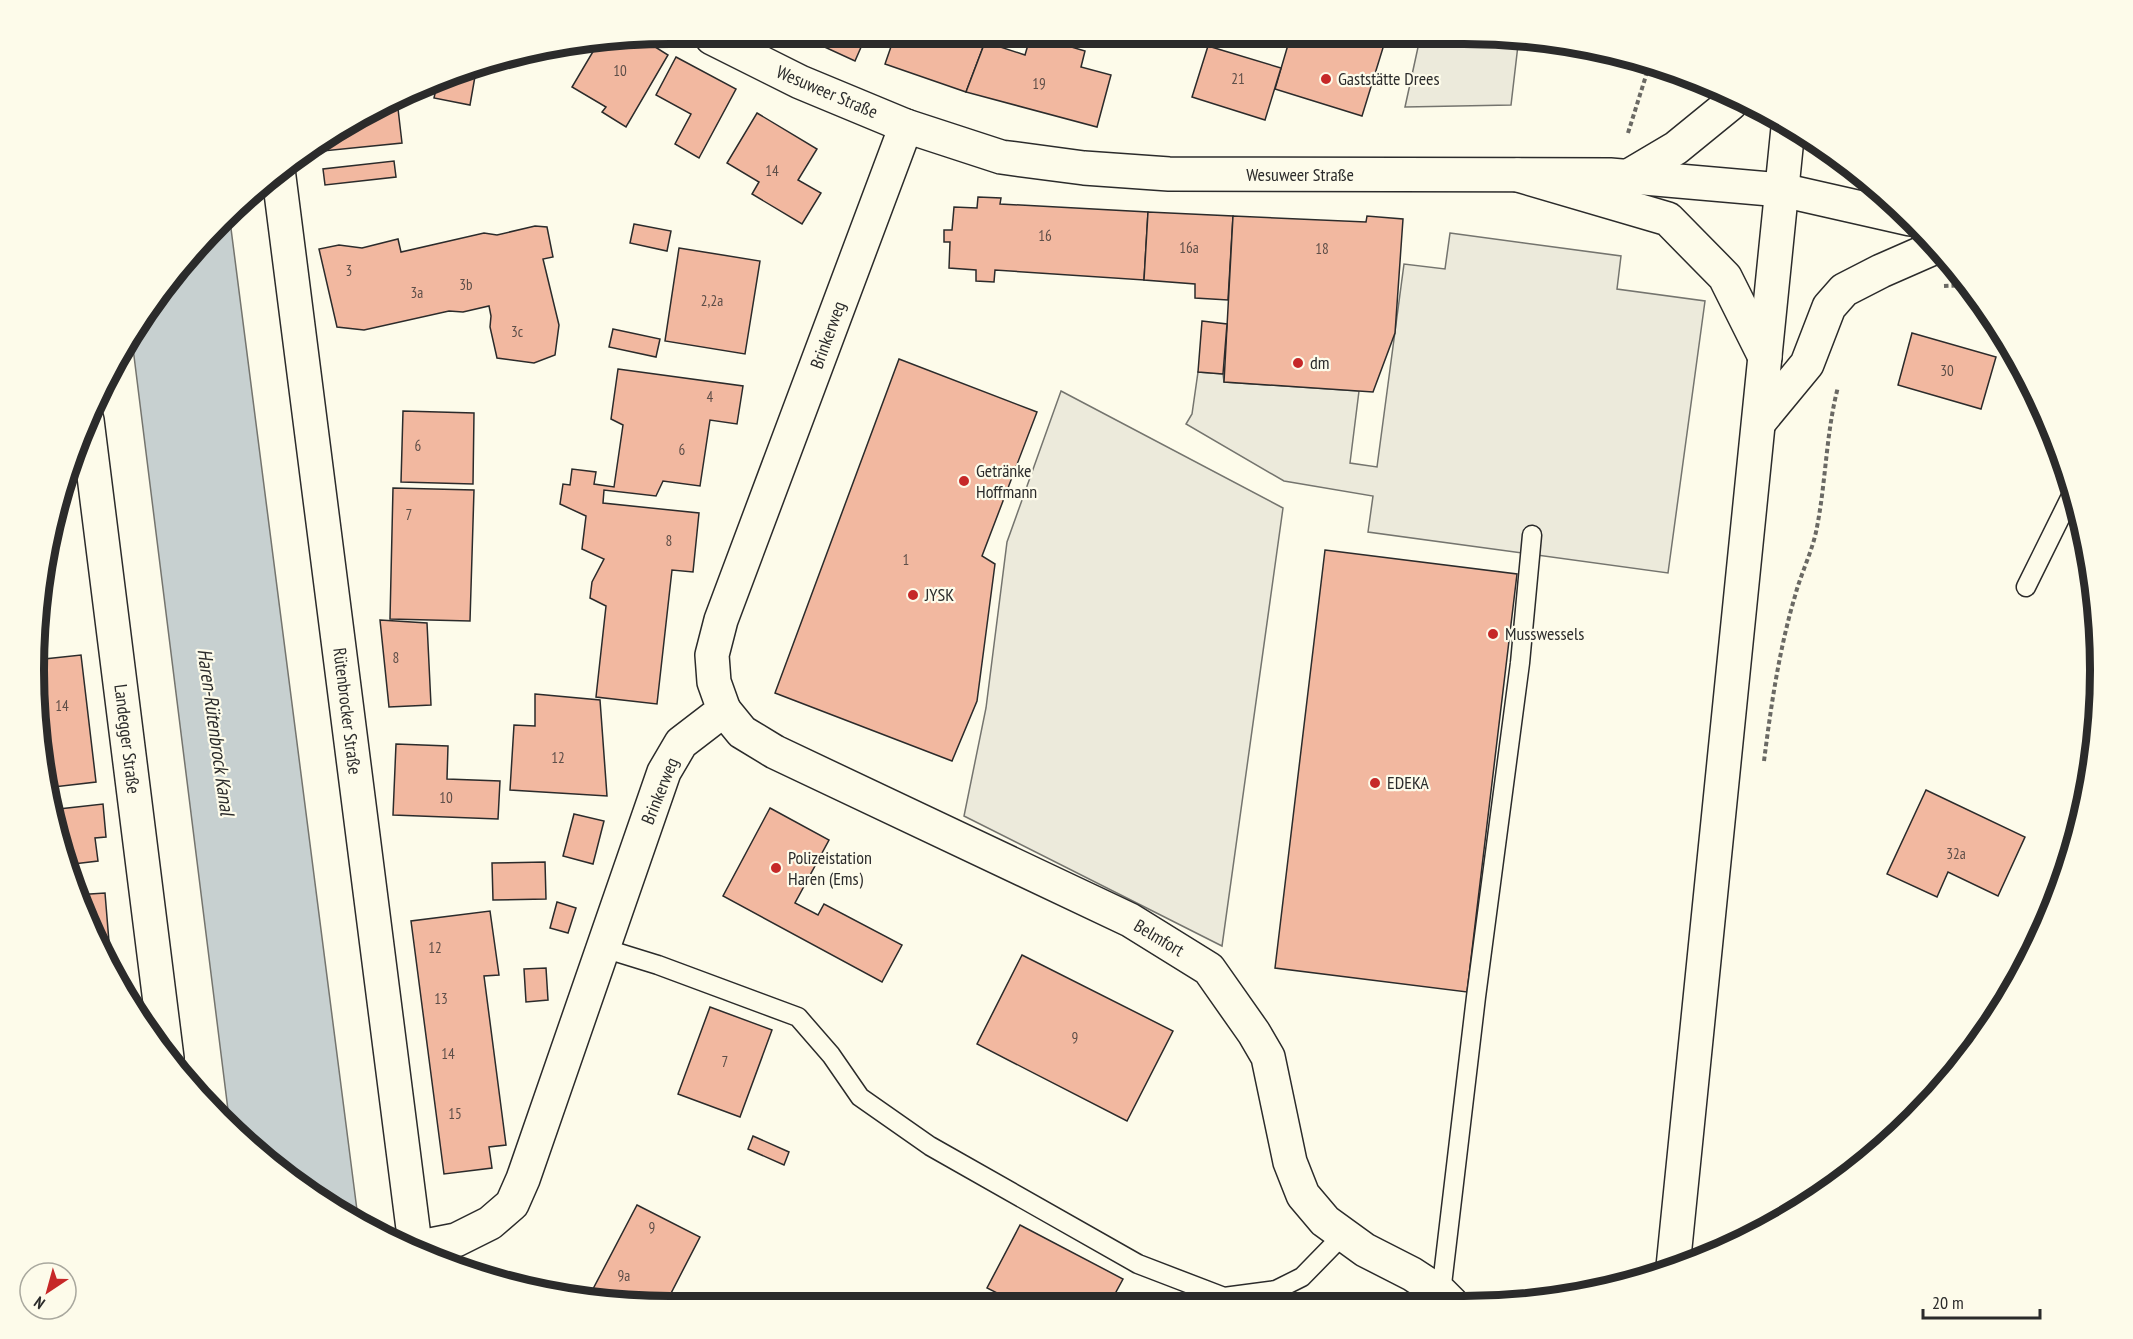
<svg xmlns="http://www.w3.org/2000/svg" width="2133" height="1339" viewBox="0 0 2133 1339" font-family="'PT Sans Narrow',sans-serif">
<rect width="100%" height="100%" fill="#fdfbea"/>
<g fill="#eceadb" stroke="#74746e" stroke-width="1.5">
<polygon points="1420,38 1495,38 1518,45 1511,105 1405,107"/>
<polygon points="1450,233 1621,256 1617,289 1705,301 1668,573 1368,532 1373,496 1284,481 1186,424 1192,414 1198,372 1223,374 1224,382 1359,391 1350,463 1377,467 1404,264 1445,269"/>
<polygon points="1061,391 1283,508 1222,946 964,816 986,708 1007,542"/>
</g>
<polygon fill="#c7d0d0" stroke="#74746e" stroke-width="1.5" points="229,213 358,1218 282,1174 230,1126 131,332 165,282"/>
<g fill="#f2b8a0" stroke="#2b2b2b" stroke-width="1.5">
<polygon points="601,38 641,38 668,55 626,127 602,112 606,107 572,87"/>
<polygon points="805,38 865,38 855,61"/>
<polygon points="894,38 974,38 985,42 966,92 885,64"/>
<polygon points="1030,38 1041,38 1085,51 1081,67 1111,75 1097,127 966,92 985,42 1025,55"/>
<polygon points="1290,38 1386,38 1362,116 1275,89"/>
<polygon points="1208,46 1281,68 1265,120 1192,97"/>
<polygon points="676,57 736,89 699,158 675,144 691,114 656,95"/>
<polygon points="474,65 477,65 470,105 434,98 438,80 465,67"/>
<polygon points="397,100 402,143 323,151 322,137"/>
<polygon points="757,113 817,149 798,180 821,193 802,224 752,194 759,182 727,163"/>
<polygon points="394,161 396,177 325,185 323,169"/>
<polygon points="978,197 1001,198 1000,204 1148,212 1144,280 995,270 994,282 976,281 976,270 949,268 950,242 944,242 944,230 952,230 954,207 977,208"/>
<polygon points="1148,212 1233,216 1228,300 1195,298 1195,284 1144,280"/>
<polygon points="1233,216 1366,222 1367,216 1403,219 1395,333 1373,392 1224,382"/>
<polygon points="634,224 671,231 667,251 630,243"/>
<polygon points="535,226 547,227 553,257 543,259 559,325 555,355 534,363 497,358 490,327 491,316 489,306 463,312 449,311 364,330 337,327 319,249 339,245 362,248 398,239 401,252 484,233 497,235"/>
<polygon points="679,248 760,261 745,354 665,341"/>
<polygon points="1202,321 1227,324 1223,374 1198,372"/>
<polygon points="613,329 660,339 656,357 609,347"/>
<polygon points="1912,333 1996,357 1981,409 1898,385"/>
<polygon points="899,359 1037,412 982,556 995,564 977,701 952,761 775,693"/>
<polygon points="618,369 743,386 737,424 710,420 700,486 663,481 656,496 604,490 603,503 699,513 693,572 672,570 657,704 596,697 606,606 590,598 592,582 604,559 582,549 586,516 560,504 563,484 570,485 572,469 596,472 594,484 614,487 623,425 611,419"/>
<polygon points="403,411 474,413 473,484 401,482"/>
<polygon points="393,488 474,490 470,621 390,619"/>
<polygon points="1325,550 1517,574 1467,992 1275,968"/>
<polygon points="380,620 427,623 431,705 389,707"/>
<polygon points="81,655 96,782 45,788 38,752 35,660"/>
<polygon points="535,694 600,700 607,796 510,790 514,725 535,726"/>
<polygon points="396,744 448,746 447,779 500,781 498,819 393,815"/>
<polygon points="1926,790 2025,837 1998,896 1948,872 1937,897 1887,874"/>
<polygon points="103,804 106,837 95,838 98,861 65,865 55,835 50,810"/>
<polygon points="770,808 829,840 795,903 818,915 824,904 902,945 882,982 723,896"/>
<polygon points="574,814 604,821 593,864 563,856"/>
<polygon points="545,862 546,899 493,900 492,863"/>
<polygon points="105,893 110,954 103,954 82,913 75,895"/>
<polygon points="557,902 576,908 568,933 550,928"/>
<polygon points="490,911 499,975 484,976 506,1145 489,1147 492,1168 444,1174 411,921"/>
<polygon points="1022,955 1173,1031 1127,1121 977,1044"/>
<polygon points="546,968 548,1000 526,1002 524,969"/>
<polygon points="710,1007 772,1030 740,1117 678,1094"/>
<polygon points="753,1136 789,1152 784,1165 748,1149"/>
<polygon points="637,1205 700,1237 667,1301 617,1301 593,1289"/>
<polygon points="1020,1225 1123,1279 1110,1303 1015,1302 987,1288"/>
</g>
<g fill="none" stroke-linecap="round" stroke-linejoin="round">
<g stroke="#2b2b2b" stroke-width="21">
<g id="lane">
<polyline points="2026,587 2073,492"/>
<polyline points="603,948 658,965 798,1017 831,1055 860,1097 930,1146 1138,1264 1224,1297 1276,1290 1302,1277 1343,1235"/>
<polyline points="1441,1293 1476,997 1520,663 1532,535"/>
</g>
</g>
<g stroke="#2b2b2b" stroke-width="36">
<g id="street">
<polyline points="278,169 416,1252"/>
<polyline points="724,710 742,732 775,752 1130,920 1209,969 1254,1033 1268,1057 1290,1162 1303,1195 1325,1221 1365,1250 1412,1274 1441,1293 1452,1304"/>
<polyline points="415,1248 456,1240 490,1223 512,1204 523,1179 664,772 681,743 724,710 714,682 712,655 721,620 906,126"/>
</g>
</g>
<g stroke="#2b2b2b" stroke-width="36">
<g id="secondary">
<polyline points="712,38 800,82 906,126 1001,157 1084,168 1169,174 1610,175 1782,190 1910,219"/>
<polyline points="87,420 167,1058"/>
</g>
</g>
<g stroke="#2b2b2b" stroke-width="36">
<g id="primary">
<polyline points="1518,175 1668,219 1725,277 1765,357"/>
<polyline points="1627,177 1676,148 1730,104 1734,97"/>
<polyline points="1760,421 1807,364 1829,307 1844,290 1881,271 1938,246"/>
<polyline points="1673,1267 1788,128"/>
</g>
</g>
<g stroke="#6a6964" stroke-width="4" stroke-dasharray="4.5 3" stroke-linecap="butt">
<polyline points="1628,133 1649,66"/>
<polyline points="1944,286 1967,285"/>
<path d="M 1764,761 C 1771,706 1779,650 1795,596 C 1801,573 1813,550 1817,527 C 1826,481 1826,433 1838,387"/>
</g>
<use href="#lane" stroke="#fdfbea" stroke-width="18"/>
<use href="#street" stroke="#fdfbea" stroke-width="33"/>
<use href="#secondary" stroke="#fdfbea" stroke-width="33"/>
<use href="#primary" stroke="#fdfbea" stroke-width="33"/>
</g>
<g fill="#c62828" stroke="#fdfbea" stroke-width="2">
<circle cx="1326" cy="79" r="6"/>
<circle cx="1298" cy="363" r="6"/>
<circle cx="964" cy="481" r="6"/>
<circle cx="913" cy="595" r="6"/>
<circle cx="1493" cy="634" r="6"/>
<circle cx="1375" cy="783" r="6"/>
<circle cx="776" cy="868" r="6"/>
</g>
<g text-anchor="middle" stroke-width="4.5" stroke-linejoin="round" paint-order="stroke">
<g font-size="15" fill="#5d4e48">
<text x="620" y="76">10</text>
<text x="1238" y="84">21</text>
<text x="1039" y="89">19</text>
<text x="772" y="176">14</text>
<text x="1045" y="241">16</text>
<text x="1189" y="253">16a</text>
<text x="1322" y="254">18</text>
<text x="349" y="276">3</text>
<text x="466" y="290">3b</text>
<text x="417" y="298">3a</text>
<text x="712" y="306">2,2a</text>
<text x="517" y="337">3c</text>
<text x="1947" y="376">30</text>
<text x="710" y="402">4</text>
<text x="418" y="451">6</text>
<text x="682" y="455">6</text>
<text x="409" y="520">7</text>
<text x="669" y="546">8</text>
<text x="906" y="565">1</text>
<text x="396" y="663">8</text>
<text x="62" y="711">14</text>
<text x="558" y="763">12</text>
<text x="446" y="803">10</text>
<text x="1956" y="859">32a</text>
<text x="435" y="953">12</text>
<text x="441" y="1004">13</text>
<text x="1075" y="1043">9</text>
<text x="448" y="1059">14</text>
<text x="725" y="1067">7</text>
<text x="455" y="1119">15</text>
<text x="652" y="1233">9</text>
<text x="624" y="1281">9a</text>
</g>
<g font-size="18" fill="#2b2b2b" stroke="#fdfbea" text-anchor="start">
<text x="1338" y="85">Gaststätte Drees</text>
<text x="1310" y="369">dm</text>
<text x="976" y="477">Getränke<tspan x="976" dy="21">Hoffmann</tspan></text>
<text x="925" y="601">JYSK</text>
<text x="1505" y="640">Musswessels</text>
<text x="1387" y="789">EDEKA</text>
<text x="788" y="864">Polizeistation<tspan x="788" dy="21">Haren (Ems)</tspan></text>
</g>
<g font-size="18" fill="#2b2b2b" stroke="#fdfbea">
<text transform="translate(827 92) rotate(23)" y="6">Wesuweer Straße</text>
<text x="1300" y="181">Wesuweer Straße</text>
<text transform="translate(828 335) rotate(-70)" y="6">Brinkerweg</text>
<text transform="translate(347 711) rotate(83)" y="6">Rütenbrocker Straße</text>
<text transform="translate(127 739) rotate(83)" y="6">Landegger Straße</text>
<text transform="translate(660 791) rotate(-68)" y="6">Brinkerweg</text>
<text transform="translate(1159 938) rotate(31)" y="6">Belmfort</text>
</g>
<g font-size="20" font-style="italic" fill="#2b2b2b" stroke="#fdfbea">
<text transform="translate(216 732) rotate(82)" y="7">Haren-Rütenbrock Kanal</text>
</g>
</g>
<path d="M0 0H2133V1339H0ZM670 44H1464A626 626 0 0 1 2090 670V670A626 626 0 0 1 1464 1296H670A626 626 0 0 1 44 670V670A626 626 0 0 1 670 44Z" fill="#fdfbea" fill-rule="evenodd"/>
<path fill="none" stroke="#2b2b2b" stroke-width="8" d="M670 44H1464A626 626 0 0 1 2090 670V670A626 626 0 0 1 1464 1296H670A626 626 0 0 1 44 670V670A626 626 0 0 1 670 44Z"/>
<g transform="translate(48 1291) rotate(216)"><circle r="28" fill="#fdfbea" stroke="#a9a89e" stroke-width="1.5"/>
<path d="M0-4.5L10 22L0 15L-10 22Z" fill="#c62828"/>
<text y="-9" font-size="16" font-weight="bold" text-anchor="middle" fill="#2b2b2b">N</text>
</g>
<path d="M1923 1309v9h117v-9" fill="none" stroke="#2b2b2b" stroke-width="3"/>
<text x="1932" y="1309" font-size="18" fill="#2b2b2b" stroke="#fdfbea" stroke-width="4.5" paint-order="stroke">20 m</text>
</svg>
